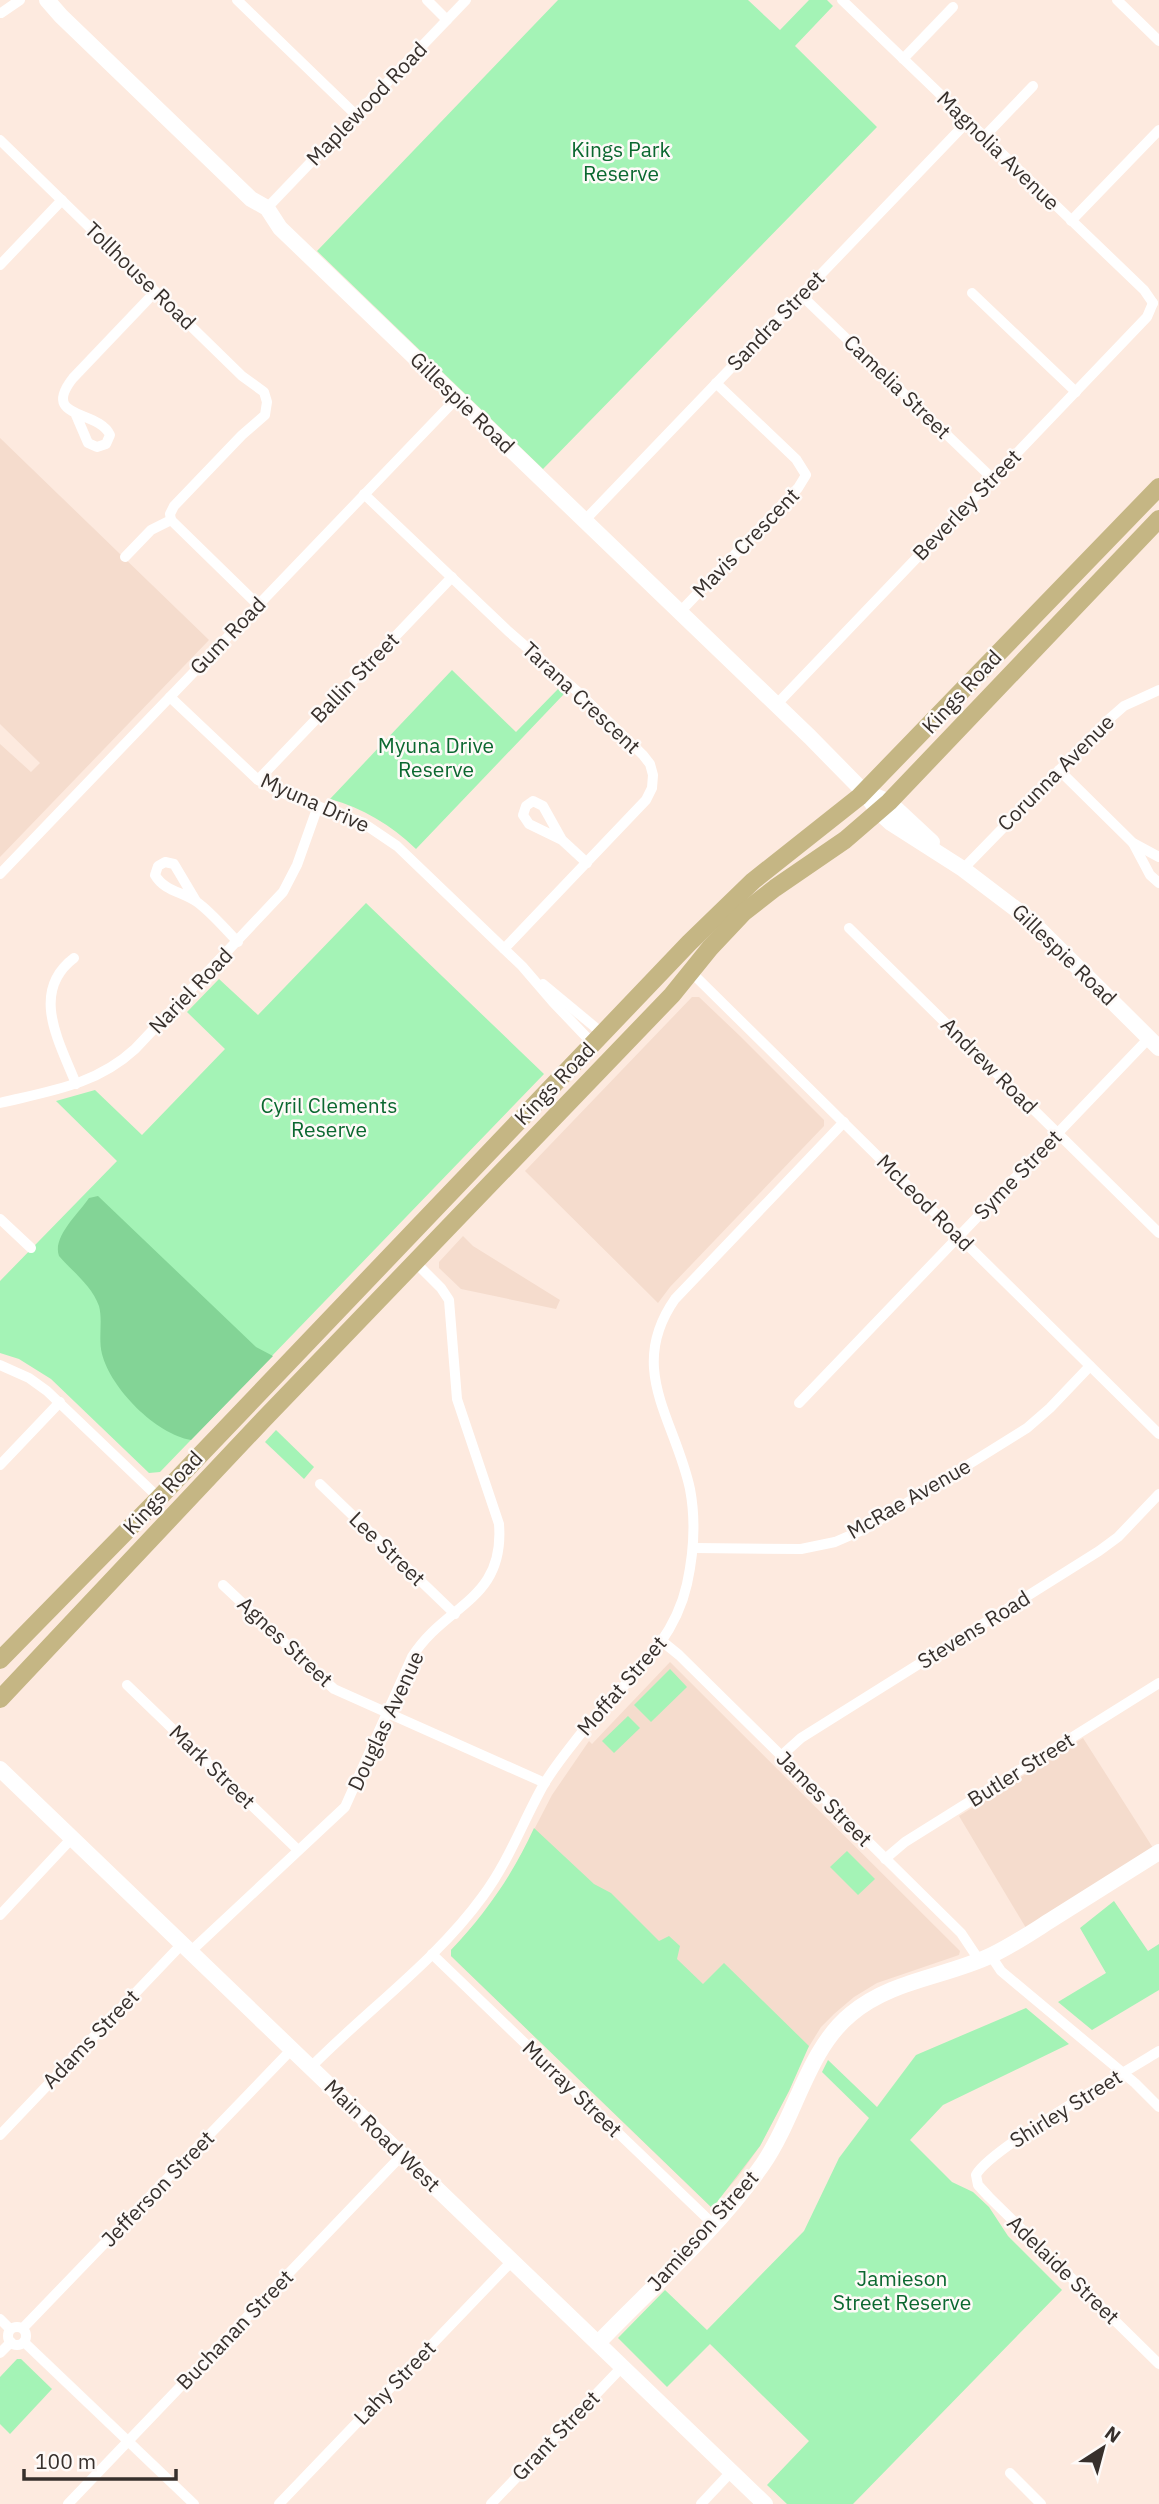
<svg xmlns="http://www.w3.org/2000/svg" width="1159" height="2504" viewBox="0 0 1159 2504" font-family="'IBM Plex Sans',sans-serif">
<rect width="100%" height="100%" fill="#fdeadf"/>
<g fill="#f5dccd">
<polygon points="0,438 209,640 0,857 0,744 31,772 40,763 0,724"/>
<polygon points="692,997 699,997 740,1036 824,1120 824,1126 670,1287 658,1303 525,1171"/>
<polygon points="463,1236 473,1246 560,1300 556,1309 461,1289 439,1268 439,1262"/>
<polygon points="670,1662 960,1951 959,1955 877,1983 854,1997 834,2014 821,2027 805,2053 789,2091 760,2146 738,2177 711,2207 451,1956 451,1950 479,1920 511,1874 552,1795 589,1741 592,1744"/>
<polygon points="1083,1738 1153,1848 1026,1928 959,1816"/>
</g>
<g fill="#a4f3b6">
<polygon points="558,0 748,0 780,30 809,0 827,0 833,6 795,46 877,127 543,469 317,251"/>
<path d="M 452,670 L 516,732 L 558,689 L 564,694 L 416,849 C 391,825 363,808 330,799 Z"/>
<polygon points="366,903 544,1074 160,1472 149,1473 51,1379 19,1359 0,1353 0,1281 117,1161 56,1101 95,1090 142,1135 225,1049 187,1012 219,979 258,1015"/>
<polygon points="276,1430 314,1467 304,1479 265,1442"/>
<polygon points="670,1669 687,1687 651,1722 634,1705"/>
<polygon points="628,1716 640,1728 614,1753 602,1741"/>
<path d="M 534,1828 L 594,1884 L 611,1893 L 659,1941 L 669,1936 L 680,1946 L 677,1959 L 703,1984 L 724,1963 L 809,2046 L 789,2091 L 760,2146 L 714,2206 L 711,2207 L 451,1956 L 451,1950 C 486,1913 513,1874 534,1828 Z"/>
<polygon points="847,1851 875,1879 858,1895 830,1867"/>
<polygon points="1114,1901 1148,1951 1159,1944 1159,1990 1092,2030 1058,2002 1106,1973 1080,1928"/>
<polygon points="1026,2008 1069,2044 943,2105 910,2140 952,2182 973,2192 989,2207 1008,2236 1062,2290 853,2504 787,2504 767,2485 809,2441 710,2344 667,2387 618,2338 665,2290 707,2330 804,2231 839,2158 869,2118 822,2072 828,2060 877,2107 916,2055"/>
<polygon points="17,2359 21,2359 52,2389 10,2434 0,2424 0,2377"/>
</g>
<path fill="#83d496" d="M 98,1196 L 256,1347 L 273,1356 L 191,1440 C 156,1434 111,1389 102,1354 C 98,1338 103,1321 99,1306 C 92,1286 72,1271 59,1256 C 52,1237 79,1213 89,1198 Z"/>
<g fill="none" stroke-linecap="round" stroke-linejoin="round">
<g stroke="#fff" stroke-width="10">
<polyline points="237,0 356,115"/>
<polyline points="427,0 447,20"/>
<polyline points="842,0 1144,290 1153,303"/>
<polyline points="1117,0 1159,41"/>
<polyline points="1,13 20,0"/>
<polyline points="903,59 953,7"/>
<polyline points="984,137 1033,86"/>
<polyline points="0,140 242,376 264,392 267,402 265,415 242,435 174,506 170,514 171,520 151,530 125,557"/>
<polyline points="267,208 466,0"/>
<polyline points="1071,221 1159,130"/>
<polyline points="0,265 62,200"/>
<polyline points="972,293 1076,392"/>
<polyline points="801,295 993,479"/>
<path d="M 76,415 L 88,443 L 97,447 L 106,444 L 110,435 C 98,409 40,420 73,378 L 155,292"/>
<polyline points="364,494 508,631 578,692 643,755 650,764 653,775 652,788 646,800 504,949"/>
<polyline points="171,520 258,605"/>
<polyline points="585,520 968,121"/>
<polyline points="680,612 798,488 806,475 796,459 716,383"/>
<polyline points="170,697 258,780 277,791 363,823 397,846 522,966 553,1002 593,1044"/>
<polyline points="776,705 1147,317 1153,303"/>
<polyline points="1059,770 1133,843 1159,857"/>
<polyline points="258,780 452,577"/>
<polyline points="562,840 529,824 523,815 526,806 533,801 543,806 562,840 587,863"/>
<polyline points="1133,843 1150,875 1159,883"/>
<polyline points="963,869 1108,720 1124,706 1159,690"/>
<polyline points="0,874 457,398"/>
<path d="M 196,901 L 174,864 L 165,862 L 158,866 L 155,875 C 164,891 183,892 197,902 C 212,913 225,929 238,942"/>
<polyline points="849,928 1159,1233"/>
<path d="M 74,958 C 29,992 60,1043 76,1084"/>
<polyline points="691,972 1159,1434"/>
<polyline points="543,984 602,1033"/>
<path d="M 0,1103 C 50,1091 96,1085 135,1049 L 283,892 L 297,865 L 318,806"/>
<polyline points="0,1219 31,1248"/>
<polyline points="0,1365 29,1378 47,1391 159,1498"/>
<polyline points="799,1403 1149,1038"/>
<polyline points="0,1465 60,1402"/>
<polyline points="320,1484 455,1614"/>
<polyline points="694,1548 801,1549 835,1542 865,1529 1027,1428 1050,1408 1090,1366"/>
<polyline points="223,1585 334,1689 545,1783"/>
<polyline points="663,1642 679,1655 961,1933 979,1960"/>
<polyline points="127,1685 298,1850"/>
<polyline points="781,1756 801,1738 1099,1551 1118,1537 1159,1494"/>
<polyline points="885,1859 905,1842 1159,1683"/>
<polyline points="0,1915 72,1838"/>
<path d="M 190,1952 L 345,1807 L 412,1657 C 445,1604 505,1601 499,1524 L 457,1399 L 449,1300 L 441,1288 L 415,1262"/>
<polyline points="432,1954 713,2224"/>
<polyline points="991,1956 1001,1971 1135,2083 1159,2107"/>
<path d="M 1159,2051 C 1126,2072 989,2149 976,2175 L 978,2185 L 989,2197 L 1159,2364"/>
<path d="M 311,2067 C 367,2010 436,1961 483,1896 C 509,1861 523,1821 544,1784 C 553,1769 564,1755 575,1741 C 615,1688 672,1652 687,1584 C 694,1552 696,1521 690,1489 C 675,1419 626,1369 675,1299 L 844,1122"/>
<polyline points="0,2135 182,1944"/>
<polyline points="0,2319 10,2329"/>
<circle cx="17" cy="2336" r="9"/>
<polyline points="23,2328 292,2049"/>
<polyline points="24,2342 194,2504"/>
<polyline points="0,2353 11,2342"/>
<polyline points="1010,2473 1041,2504"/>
<polyline points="68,2504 402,2155"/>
<polyline points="279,2504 512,2261"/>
<polyline points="491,2504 622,2367"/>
<polyline points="701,2504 731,2472"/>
</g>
<g stroke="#fff" stroke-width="16">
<polyline points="47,0 61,16 251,199 267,208 280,228 810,737 864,792 878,811 891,823 963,869 1029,919 1159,1048"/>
<polyline points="877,797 889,802 932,842"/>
<polyline points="0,1769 765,2504"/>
<path d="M 598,2343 C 654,2285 717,2230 763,2164 C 796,2116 807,2050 851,2014 C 891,1980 946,1977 992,1955 C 1013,1945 1032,1932 1051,1920 C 1087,1897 1123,1875 1159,1852"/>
</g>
<g stroke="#c5b684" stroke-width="18">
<polyline points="0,1660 159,1498 689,943 753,881 859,797 1159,487"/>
<polyline points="0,1699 263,1420 672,995 710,948 743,913 775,888 845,840 889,802 1159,519"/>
</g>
</g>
<g text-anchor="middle" stroke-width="5" stroke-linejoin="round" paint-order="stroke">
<g font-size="21" fill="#37302c" stroke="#fefaf8">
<text transform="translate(367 104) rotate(-46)" y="7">Maplewood Road</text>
<text transform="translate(998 151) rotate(44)" y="7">Magnolia Avenue</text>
<text transform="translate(140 276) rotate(44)" y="7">Tollhouse Road</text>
<text transform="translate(776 321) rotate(-46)" y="7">Sandra Street</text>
<text transform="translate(897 387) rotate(44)" y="7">Camelia Street</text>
<text transform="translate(462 403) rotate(44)" y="7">Gillespie Road</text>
<text transform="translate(967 505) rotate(-46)" y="7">Beverley Street</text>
<text transform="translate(746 543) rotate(-46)" y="7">Mavis Crescent</text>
<text transform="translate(228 636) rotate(-46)" y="7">Gum Road</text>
<text transform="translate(355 678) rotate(-46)" y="7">Ballin Street</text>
<text transform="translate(962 692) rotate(-47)" y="7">Kings Road</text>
<text transform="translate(581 698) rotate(43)" y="7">Tarana Crescent</text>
<text transform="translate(1056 773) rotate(-45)" y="7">Corunna Avenue</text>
<text transform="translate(315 803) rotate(24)" y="7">Myuna Drive</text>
<text transform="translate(1064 955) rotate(44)" y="7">Gillespie Road</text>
<text transform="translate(191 991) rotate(-46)" y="7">Nariel Road</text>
<text transform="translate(989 1066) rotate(45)" y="7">Andrew Road</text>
<text transform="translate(555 1084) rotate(-46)" y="7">Kings Road</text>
<text transform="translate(1018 1175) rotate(-46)" y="7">Syme Street</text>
<text transform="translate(925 1203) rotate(45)" y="7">McLeod Road</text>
<text transform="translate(163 1493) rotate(-47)" y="7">Kings Road</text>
<text transform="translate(909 1499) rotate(-30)" y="7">McRae Avenue</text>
<text transform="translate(387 1549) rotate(44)" y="7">Lee Street</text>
<text transform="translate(974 1630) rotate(-32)" y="7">Stevens Road</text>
<text transform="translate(285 1642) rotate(43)" y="7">Agnes Street</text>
<text transform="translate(622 1686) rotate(-49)" y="7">Moffat Street</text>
<text transform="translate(386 1721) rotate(-65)" y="7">Douglas Avenue</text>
<text transform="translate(212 1767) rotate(44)" y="7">Mark Street</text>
<text transform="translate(1021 1770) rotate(-32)" y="7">Butler Street</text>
<text transform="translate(824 1799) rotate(45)" y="7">James Street</text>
<text transform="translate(91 2039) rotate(-46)" y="7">Adams Street</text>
<text transform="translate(572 2089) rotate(44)" y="7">Murray Street</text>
<text transform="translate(1066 2109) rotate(-32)" y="7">Shirley Street</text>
<text transform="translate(382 2136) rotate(44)" y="7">Main Road West</text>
<text transform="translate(158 2189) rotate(-46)" y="7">Jefferson Street</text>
<text transform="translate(703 2231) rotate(-48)" y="7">Jamieson Street</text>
<text transform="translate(1063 2270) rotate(44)" y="7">Adelaide Street</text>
<text transform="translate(235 2330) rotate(-46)" y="7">Buchanan Street</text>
<text transform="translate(395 2383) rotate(-46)" y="7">Lahy Street</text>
<text transform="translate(556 2436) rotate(-46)" y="7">Grant Street</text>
</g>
<g font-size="21" fill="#0b6830" stroke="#fefaf8">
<text x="621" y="157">Kings Park<tspan x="621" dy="24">Reserve</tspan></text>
<text x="436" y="753">Myuna Drive<tspan x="436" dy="24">Reserve</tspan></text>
<text x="329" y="1113">Cyril Clements<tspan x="329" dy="24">Reserve</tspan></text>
<text x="902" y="2286">Jamieson<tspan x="902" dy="24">Street Reserve</tspan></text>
</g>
</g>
<g transform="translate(1103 2448) rotate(36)" stroke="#fefaf8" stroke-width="5" paint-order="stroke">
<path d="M0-5L12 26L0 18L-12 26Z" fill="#37302c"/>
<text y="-10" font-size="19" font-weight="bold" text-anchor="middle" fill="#37302c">N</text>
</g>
<path d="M24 2469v10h152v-10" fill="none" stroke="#37302c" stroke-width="3.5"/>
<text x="35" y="2469" font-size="21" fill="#37302c" stroke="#fefaf8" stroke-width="5" paint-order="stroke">100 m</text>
</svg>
